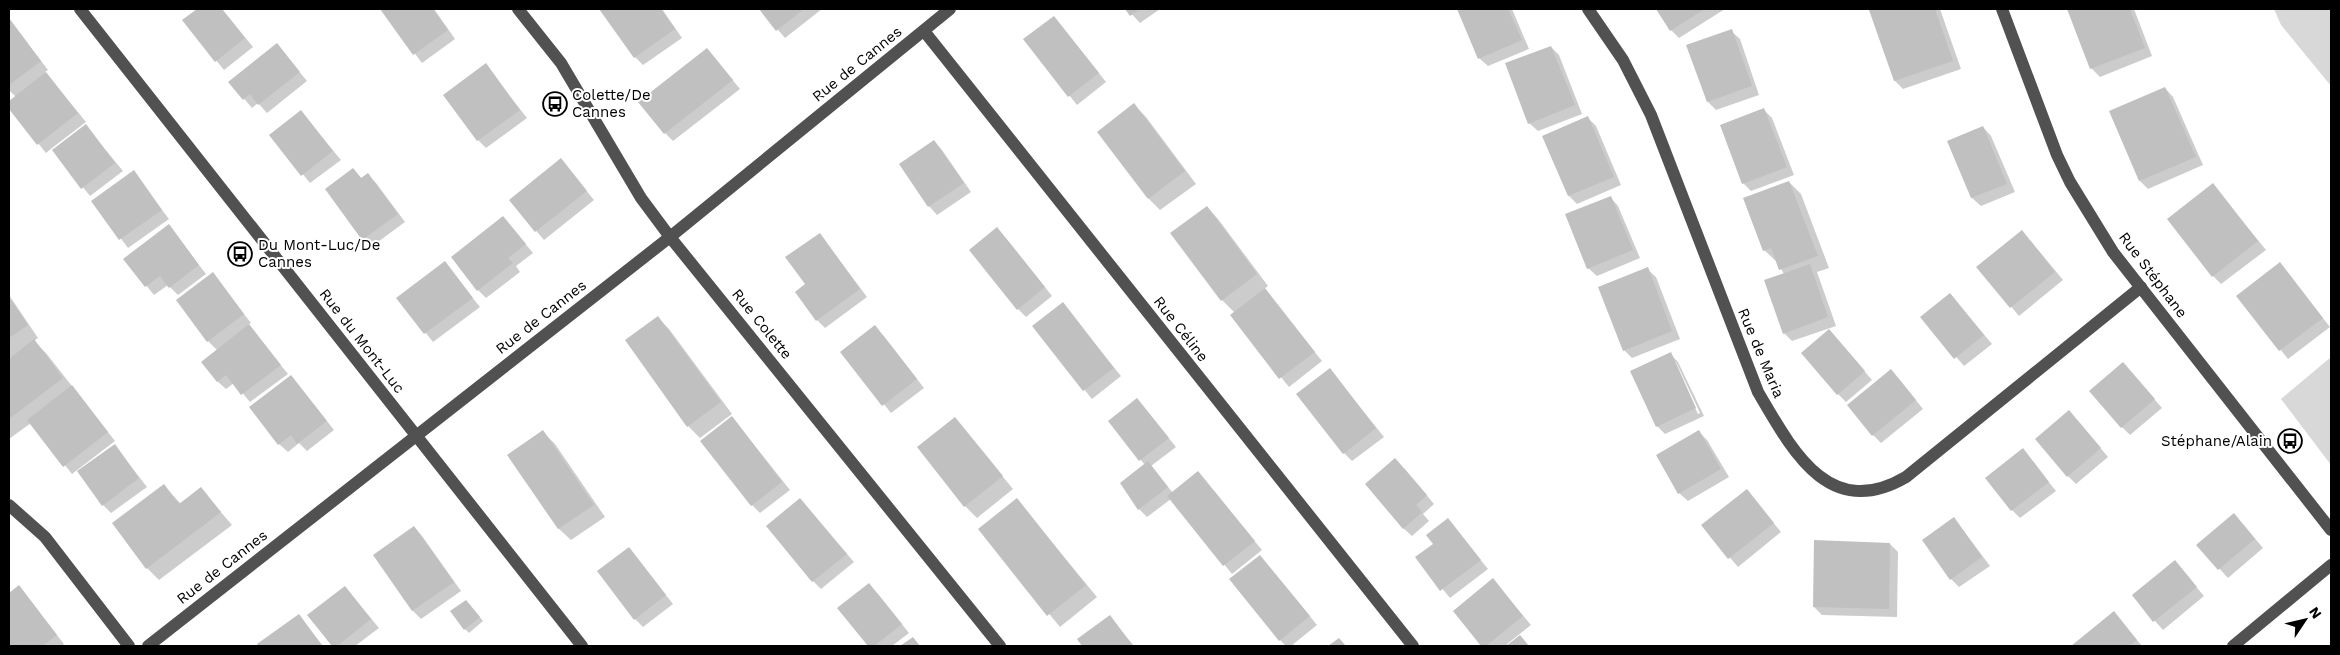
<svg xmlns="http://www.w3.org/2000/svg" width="2340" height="655" viewBox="0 0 2340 655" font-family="'Work Sans',sans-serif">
<rect width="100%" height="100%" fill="#fff"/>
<g fill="#d8d8d8">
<polygon points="2274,9 2331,9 2331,86 2281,25"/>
<polygon points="2331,357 2331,465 2281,399"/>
</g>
<g fill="#0003" fill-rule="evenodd">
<polygon points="199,9 222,9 253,47 224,70 184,21"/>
<polygon points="381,9 434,9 455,39 422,63"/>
<polygon points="601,9 662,9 682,38 643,65 635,57"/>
<polygon points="760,9 822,9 785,38"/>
<polygon points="1127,9 1160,9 1140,23"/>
<polygon points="1458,9 1512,9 1529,49 1488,66 1479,58"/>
<polygon points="1657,9 1725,9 1679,38 1671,30"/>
<polygon points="1876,9 1940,9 1961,69 1903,89 1895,81 1870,11"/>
<polygon points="2068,9 2134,9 2152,56 2100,77 2091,68"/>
<polygon points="1054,17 1106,82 1077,105 1025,39"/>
<polygon points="9,19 48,70 45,72 86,122 52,148 54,150 86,126 123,171 90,196 52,148 46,153 9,107 9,102 16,97 9,90"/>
<polygon points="1731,31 1740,39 1759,95 1716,110 1708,102"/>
<polygon points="277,45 307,81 267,113 258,103 252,108 230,82"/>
<polygon points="1551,47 1559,55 1582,114 1538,131 1529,123"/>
<polygon points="707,49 740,89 673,141 665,133"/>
<polygon points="485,65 527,118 486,148 478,140"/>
<polygon points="2165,88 2173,97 2203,165 2148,189 2140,181 2110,112"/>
<polygon points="1134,105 1146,117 1196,184 1160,210 1149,199"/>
<polygon points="1764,110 1772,118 1794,175 1751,191 1743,183"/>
<polygon points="301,112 341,160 310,183 271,135"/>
<polygon points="1588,118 1596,126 1621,185 1577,204 1569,196 1543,137"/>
<polygon points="1983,127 1991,136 2015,192 1981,206 1972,198 1949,141"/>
<polygon points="934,141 942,150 971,192 937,215 929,206"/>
<polygon points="561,160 594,200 544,240 510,200"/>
<polygon points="353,169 362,179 367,175 376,183 405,222 371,247 363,239"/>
<polygon points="133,172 169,219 128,248 93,201"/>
<polygon points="1789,182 1801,194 1829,268 1817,272 1836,326 1792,341 1784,333 1784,274 1777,262 1764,250"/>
<polygon points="2213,185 2266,250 2221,284 2213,276"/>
<polygon points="1610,197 1618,206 1640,258 1597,276 1588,268"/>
<polygon points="1207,207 1218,219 1268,286 1264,289 1322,361 1289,387 1231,315 1235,313 1222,300"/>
<polygon points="503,217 533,253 516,266 520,272 486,298 478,290"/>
<polygon points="169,226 206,274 178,295 168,285 154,295 125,259"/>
<polygon points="820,234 867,297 825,328 817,320"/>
<polygon points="1005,237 1052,296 1026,317 1018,309"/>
<polygon points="2030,240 2063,280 2019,316 1978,267"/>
<polygon points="445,263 480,307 433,342 398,298"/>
<polygon points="2280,264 2330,327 2288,359 2238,296"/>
<polygon points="1647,269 1656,277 1680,339 1632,358 1624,350"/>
<polygon points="213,274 251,323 248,325 288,374 250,402 234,383 226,389 217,381 217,350 208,341"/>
<polygon points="1950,294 1992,344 1964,366 1922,317"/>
<polygon points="9,295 38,338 34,341 46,353 115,441 72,474 31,423 9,439 9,360 12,358 9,357"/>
<polygon points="1062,304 1121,376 1092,399 1034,327"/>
<polygon points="658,318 669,329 732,414 700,438 688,426"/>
<polygon points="883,335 924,388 891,413 842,352"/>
<polygon points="1837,339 1872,380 1846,402 1838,394"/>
<path d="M 1670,354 L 1678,362 L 1704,416 L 1665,434 L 1657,426 ZM 1674,362 L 1676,362 L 1700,413 L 1698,414 Z"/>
<polygon points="1330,370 1384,437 1352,461 1344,453"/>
<polygon points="2131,372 2162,408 2130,435 2122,427"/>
<polygon points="291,376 334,430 307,451 299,443 288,452 279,444"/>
<polygon points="1899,379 1923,409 1881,443 1873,435"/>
<polygon points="1137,399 1176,447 1151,466 1173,493 1198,473 1262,550 1232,574 1171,499 1147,517 1139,509 1145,465 1109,421"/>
<polygon points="732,417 790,490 760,513 752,505"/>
<polygon points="955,419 1013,489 977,518 965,506"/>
<polygon points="2077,420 2108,457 2076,484 2068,476"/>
<polygon points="543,432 555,444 605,517 571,540 559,529 509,455"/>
<polygon points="1699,432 1707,440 1729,477 1688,501 1679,493"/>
<polygon points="115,446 147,487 111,513 103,505"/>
<polygon points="2023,450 2056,491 2020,518 2012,510"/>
<polygon points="1404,468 1434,504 1423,514 1429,521 1412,536 1403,528"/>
<polygon points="164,486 181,504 201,489 232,525 159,580 147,568"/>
<polygon points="1747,491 1781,532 1738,567 1703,526"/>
<polygon points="800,500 854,562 821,589 813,581"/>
<polygon points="1017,500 1097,597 1060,627 980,530"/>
<polygon points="1954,518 1990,566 1959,587 1951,579"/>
<polygon points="1448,520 1488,569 1450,598 1417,558 1435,544"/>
<polygon points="2242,523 2263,548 2228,578 2198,545"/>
<polygon points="414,527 422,536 461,591 421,619 413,611 374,555"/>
<polygon points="1890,544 1898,552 1897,617 1822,615 1814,607"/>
<polygon points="629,548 673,604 643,627 635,619"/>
<polygon points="1260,556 1317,625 1291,646 1286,646 1280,640"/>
<polygon points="2175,562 2204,596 2163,630 2133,596"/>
<polygon points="1493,580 1531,625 1507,644 1508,646 1520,637 1529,646 1483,646 1454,611"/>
<polygon points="19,587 64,644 61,646 9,646 9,595"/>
<polygon points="345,587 379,628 355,646 333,646 309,615"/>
<polygon points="877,593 909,633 892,646 869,646 839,609"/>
<polygon points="470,605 483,621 469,633 465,629"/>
<polygon points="2114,613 2142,646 2073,646"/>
<polygon points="299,615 323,646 260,646 258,645"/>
<polygon points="1109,616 1134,646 1083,646 1078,640"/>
</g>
<g fill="#c0c0c0">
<polygon points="197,9 222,9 245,38 215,62 182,20"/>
<polygon points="380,9 433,9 448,30 413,55"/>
<polygon points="599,9 661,9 675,29 634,58"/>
<polygon points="759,9 804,9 776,31"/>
<polygon points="1125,9 1140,9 1130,16"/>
<polygon points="1457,9 1508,9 1522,40 1478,59"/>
<polygon points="1656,9 1705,9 1670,31"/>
<polygon points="1872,9 1935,9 1953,61 1894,81 1869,10"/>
<polygon points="2067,9 2130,9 2145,48 2090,69"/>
<polygon points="1054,16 1099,73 1068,97 1023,39"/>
<polygon points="9,18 41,61 9,85"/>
<polygon points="1732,29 1752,86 1707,102 1686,45"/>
<polygon points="277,43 300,72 258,105 250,94 243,100 228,82"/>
<polygon points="1551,46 1575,105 1528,124 1505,63"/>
<polygon points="707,48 733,80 664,134 638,102"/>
<polygon points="486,63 520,110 477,141 443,95"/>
<polygon points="46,72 78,113 37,145 9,109 9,101"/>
<polygon points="2165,87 2196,157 2139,181 2109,111"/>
<polygon points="1134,103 1185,171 1148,199 1097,132"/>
<polygon points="1764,108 1787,167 1742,184 1720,125"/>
<polygon points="301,110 333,151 301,176 269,135"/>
<polygon points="1588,116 1614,177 1568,196 1542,136"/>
<polygon points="86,124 115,163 81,189 52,150"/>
<polygon points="1983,126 2007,184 1971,198 1947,141"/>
<polygon points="934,140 964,183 928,207 899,164"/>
<polygon points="561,158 587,191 535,232 509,200"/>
<polygon points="353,168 361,178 368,173 398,214 362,240 325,189"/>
<polygon points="134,170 162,210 119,240 91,201"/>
<polygon points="1789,181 1818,256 1779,270 1771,248 1763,251 1743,198"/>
<polygon points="2213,183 2258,241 2212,277 2167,219"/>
<polygon points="1611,196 1633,250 1587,269 1565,214"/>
<polygon points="1207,206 1257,274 1221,301 1170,233"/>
<polygon points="503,216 526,244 508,258 513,263 477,291 451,257"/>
<polygon points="169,224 199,265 169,288 160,276 145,287 123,259"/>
<polygon points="997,227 1045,287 1017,310 969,250"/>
<polygon points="2022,230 2055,272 2010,308 1976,267"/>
<polygon points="820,233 860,289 816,321 795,292 805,284 785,257"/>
<polygon points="445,261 473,298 424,334 396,298"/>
<polygon points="2280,262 2323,318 2279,351 2236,296"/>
<polygon points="1810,264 1828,317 1783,334 1764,280"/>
<polygon points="1648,267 1672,331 1623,351 1598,287"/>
<polygon points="213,272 244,314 207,342 176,300"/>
<polygon points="1265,288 1315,352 1279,379 1230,315"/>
<polygon points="1950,293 1984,335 1954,359 1920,317"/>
<polygon points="9,297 28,325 9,338"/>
<polygon points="1063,302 1114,368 1083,391 1032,326"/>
<polygon points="658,316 721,402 687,427 625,340"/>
<polygon points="249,324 281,365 241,395 226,375 217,382 201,362"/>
<polygon points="875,325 917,379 882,406 840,352"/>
<polygon points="1829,329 1865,371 1837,395 1801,353"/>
<polygon points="34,339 63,378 9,419 9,359"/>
<polygon points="1671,352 1696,408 1656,427 1630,371"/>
<polygon points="2123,362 2155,399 2121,428 2089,391"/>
<polygon points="1330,368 1376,428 1343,454 1296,394"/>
<polygon points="1891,369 1916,400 1872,436 1847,405"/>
<polygon points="291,375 327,421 297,444 291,435 278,445 249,407"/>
<polygon points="72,385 108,432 63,467 27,420"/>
<polygon points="1137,398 1169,438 1139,461 1108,421"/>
<polygon points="2069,410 2101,448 2067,477 2035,439"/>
<polygon points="732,416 782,482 751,506 700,441"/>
<polygon points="955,417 1003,476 964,507 917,447"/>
<polygon points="543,430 594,505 558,529 507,455"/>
<polygon points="1699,430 1721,469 1678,494 1656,455"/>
<polygon points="115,444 139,478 102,506 77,471"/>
<polygon points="2023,448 2049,482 2011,511 1985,478"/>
<polygon points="1395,458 1427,495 1416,505 1422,512 1403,529 1365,484"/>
<polygon points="1148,461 1168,487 1138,510 1120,483"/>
<polygon points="1198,471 1255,541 1223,566 1167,496"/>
<polygon points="164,484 179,504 201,487 221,512 146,569 112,523"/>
<polygon points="1747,489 1774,523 1728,559 1701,525"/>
<polygon points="800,498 847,554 812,582 766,526"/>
<polygon points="1017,498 1086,585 1047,616 978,529"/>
<polygon points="2234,513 2255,539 2218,570 2196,545"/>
<polygon points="1954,517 1982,557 1950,580 1922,540"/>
<polygon points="1448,518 1481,560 1440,591 1415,557 1433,544 1426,535"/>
<polygon points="414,526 454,582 412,611 373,555"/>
<polygon points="1814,540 1890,543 1889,609 1813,607"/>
<polygon points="629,547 666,595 634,620 597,571"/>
<polygon points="1260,555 1310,616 1279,641 1229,579"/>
<polygon points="2175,560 2197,587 2153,622 2132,595"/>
<polygon points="1493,578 1523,616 1486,646 1481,646 1453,611"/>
<polygon points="869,583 902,624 874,646 868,646 837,608"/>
<polygon points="19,585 57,635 42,646 9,646 9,593"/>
<polygon points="345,586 371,619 337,646 332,646 307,615"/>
<polygon points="466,600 480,617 464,630 450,611"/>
<polygon points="2114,611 2137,640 2129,646 2071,646"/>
<polygon points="299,614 322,646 258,646 257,644"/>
<polygon points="1110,615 1133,646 1082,646 1077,639"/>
<polygon points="1520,635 1529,646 1506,646"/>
<polygon points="913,637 920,646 900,646"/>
<polygon points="1339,638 1346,646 1328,646"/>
</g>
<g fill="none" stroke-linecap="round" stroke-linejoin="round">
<g stroke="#515151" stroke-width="12">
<polyline points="80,9 582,646"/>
<polyline points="518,9 561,63 641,198 670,237 1000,646"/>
<path d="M 1588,9 L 1623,60 L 1651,115 L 1758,392 C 1792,450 1829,522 1906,477 L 2141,287"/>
<polyline points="2002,9 2057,155 2070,182 2113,252 2331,530"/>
<polyline points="924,31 1413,646"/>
<polyline points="9,505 45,537 129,646"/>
<polyline points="148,646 670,237 950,9"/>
<polyline points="2233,646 2331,565"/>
</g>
</g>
<defs>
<g id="bus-ring" transform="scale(1.25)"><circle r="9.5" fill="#fff" stroke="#000" stroke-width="1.5"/><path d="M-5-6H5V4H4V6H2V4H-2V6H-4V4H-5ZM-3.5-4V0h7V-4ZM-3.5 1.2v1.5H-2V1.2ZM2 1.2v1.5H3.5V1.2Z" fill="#000"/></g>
</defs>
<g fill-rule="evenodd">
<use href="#bus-ring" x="555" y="104"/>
<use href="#bus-ring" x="240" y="254"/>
<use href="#bus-ring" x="2290" y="441"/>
</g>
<g text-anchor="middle" stroke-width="4" stroke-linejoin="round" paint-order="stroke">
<g font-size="15" fill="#000" stroke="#fff">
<text transform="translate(857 64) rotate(-39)" y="5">Rue de Cannes</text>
<text transform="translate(2153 275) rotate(53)" y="5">Rue Stéphane</text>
<text transform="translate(541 317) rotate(-38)" y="5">Rue de Cannes</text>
<text transform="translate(762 324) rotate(51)" y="5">Rue Colette</text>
<text transform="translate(1181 329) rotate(52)" y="5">Rue Céline</text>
<text transform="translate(362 341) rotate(52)" y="5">Rue du Mont-Luc</text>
<text transform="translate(1761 353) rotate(67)" y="5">Rue de Maria</text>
<text transform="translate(222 567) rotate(-38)" y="5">Rue de Cannes</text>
</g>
<g font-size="15" fill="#000" stroke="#fff" text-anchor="start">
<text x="572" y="100">Colette/De<tspan x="572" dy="17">Cannes</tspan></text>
<text x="258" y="250">Du Mont-Luc/De<tspan x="258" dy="17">Cannes</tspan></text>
<text x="2272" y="446" text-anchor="end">Stéphane/Alain</text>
</g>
</g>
<rect width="2340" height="655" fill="none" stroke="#000000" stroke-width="20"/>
<g transform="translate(2305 620) rotate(55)" stroke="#ffffff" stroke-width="4" paint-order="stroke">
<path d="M0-4L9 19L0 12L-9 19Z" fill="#000000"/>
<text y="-8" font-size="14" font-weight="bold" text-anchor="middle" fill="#000000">N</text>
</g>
</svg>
